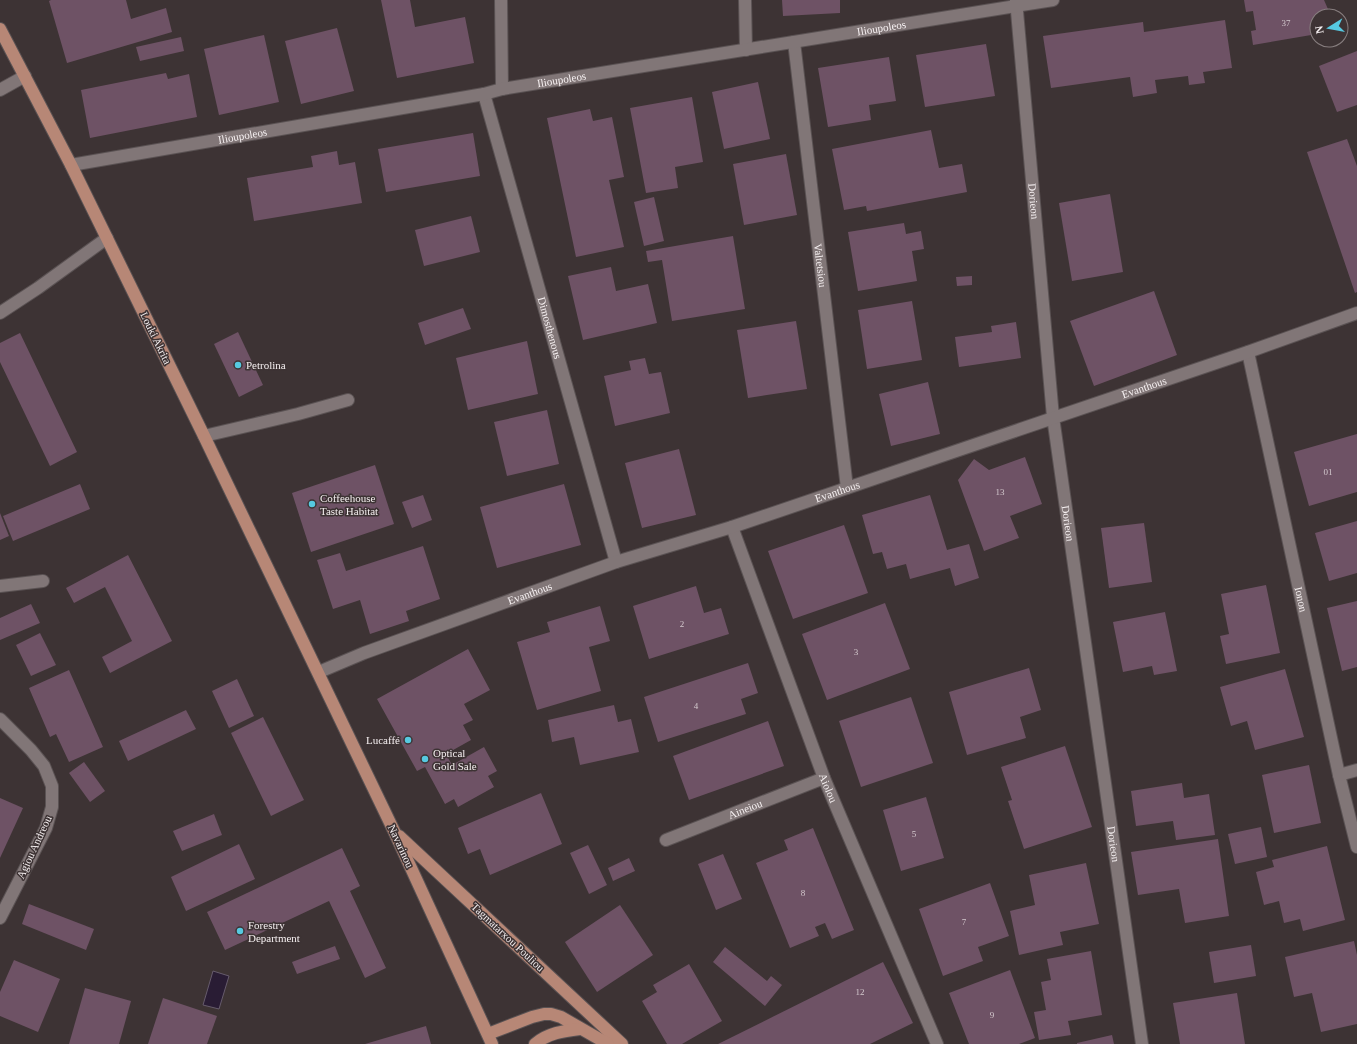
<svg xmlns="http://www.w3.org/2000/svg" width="1357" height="1044" viewBox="0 0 1357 1044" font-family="Georgia,serif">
<rect width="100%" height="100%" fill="#3d3334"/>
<polygon fill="#291c34" stroke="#665b6c" points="213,971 229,976 219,1009 203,1005"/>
<g fill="#6e5265">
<polygon points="51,0 126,0 131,19 166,8 172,32 67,63 49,1"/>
<polygon points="381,0 410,0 415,27 465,17 474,63 397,78"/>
<polygon points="782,0 840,0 840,13 783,16"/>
<polygon points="1244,0 1324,0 1331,16 1317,16 1317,34 1253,45 1251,31 1256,30 1253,11 1246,12"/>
<polygon points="1225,20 1232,68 1203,72 1205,83 1189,85 1188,76 1155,80 1157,93 1133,97 1130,77 1051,88 1043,36 1143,22 1144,32"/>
<polygon points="337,28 354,91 301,104 285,41"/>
<polygon points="264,35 279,102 219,115 204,49"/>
<polygon points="181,37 184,51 140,61 136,47"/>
<polygon points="986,44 995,96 925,107 916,55"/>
<polygon points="1357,51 1357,105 1337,112 1319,66"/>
<polygon points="889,57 896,101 869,105 871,120 828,127 818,68"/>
<polygon points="166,73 168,79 189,74 197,117 90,138 81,90"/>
<polygon points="758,82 770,139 724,149 712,92"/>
<polygon points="692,97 703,162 675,167 678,188 646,193 630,108"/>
<polygon points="590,109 593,121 612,117 624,177 609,180 624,247 576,257 547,118"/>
<polygon points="931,130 939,168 962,164 967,192 867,211 866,206 844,210 832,149"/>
<polygon points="473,133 480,176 386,192 378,149"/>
<polygon points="1347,139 1357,166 1357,292 1355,293 1307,152"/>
<polygon points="337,151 339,165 355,162 362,203 254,221 247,178 313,167 311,156"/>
<polygon points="786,154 797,215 744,225 733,164"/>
<polygon points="1110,194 1123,272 1072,281 1059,203"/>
<polygon points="654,197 664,241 644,246 634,202"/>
<polygon points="471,216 480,252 424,266 415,230"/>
<polygon points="904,223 906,234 921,231 924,249 912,251 917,281 858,291 848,232"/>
<polygon points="733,236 745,309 672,321 662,260 648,262 646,251"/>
<polygon points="611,267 616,291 648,284 657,323 583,340 568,276"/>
<polygon points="972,276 972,285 957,286 956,277"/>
<polygon points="1154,291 1177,355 1094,386 1070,321"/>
<polygon points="912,301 922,360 867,369 858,310"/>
<polygon points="463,308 471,329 425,345 418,323"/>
<polygon points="796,321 807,389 748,398 737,330"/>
<polygon points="1016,322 1021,358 959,367 955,337 992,332 991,326"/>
<polygon points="238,332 263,385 239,397 214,344"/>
<polygon points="20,333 77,452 50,466 0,362 0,343"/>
<polygon points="527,341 538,394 468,410 456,358"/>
<polygon points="645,358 649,374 661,372 670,413 615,426 604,376 631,370 629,361"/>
<polygon points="928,382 940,434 891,446 879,394"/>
<polygon points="547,410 559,464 507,476 494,422"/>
<polygon points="1357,434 1357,492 1309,506 1294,452"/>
<polygon points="679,449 696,515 642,528 625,463"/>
<polygon points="1025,457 1042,504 1010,516 1019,538 984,551 958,480 974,459 989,470"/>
<polygon points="375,465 394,524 311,552 292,493"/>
<polygon points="80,484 90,509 13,541 3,516"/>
<polygon points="564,484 581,545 497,568 480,507"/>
<polygon points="423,495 432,520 412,528 402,502"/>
<polygon points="930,495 947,550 969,544 979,578 955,586 950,568 910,579 906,564 887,569 882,552 873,554 862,515"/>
<polygon points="0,513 9,536 0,540"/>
<polygon points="1357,521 1357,573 1329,581 1315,533"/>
<polygon points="1144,523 1152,582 1109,588 1101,528"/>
<polygon points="844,525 868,593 793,619 768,551"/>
<polygon points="423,546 440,599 406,611 409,621 370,634 360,600 333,609 317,560 340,553 346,571"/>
<polygon points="128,555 172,641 110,673 102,657 132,641 105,587 74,603 66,588"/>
<polygon points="1266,585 1280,653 1226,664 1220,636 1229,634 1221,594"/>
<polygon points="696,586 704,613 721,608 729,634 649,659 633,606"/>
<polygon points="1357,601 1357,667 1342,671 1327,608"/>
<polygon points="885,603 910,669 827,700 802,634"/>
<polygon points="31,604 40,623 0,640 0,618"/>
<polygon points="600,606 610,641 589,647 601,691 537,710 517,642 550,632 547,622"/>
<polygon points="1165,612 1177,671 1154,675 1152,666 1123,672 1113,622"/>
<polygon points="40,633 56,665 31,676 16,645"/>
<polygon points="468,649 490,690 464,704 473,720 463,725 471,740 446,754 452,765 484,747 497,771 488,776 494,787 458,807 454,799 445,804 425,767 417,771 377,699"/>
<polygon points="748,663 758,693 741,699 746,714 658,742 644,697"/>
<polygon points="1029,668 1041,710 1020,717 1026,738 967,755 949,692"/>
<polygon points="1285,669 1304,737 1255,750 1247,721 1231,726 1220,687"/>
<polygon points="69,670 103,747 69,762 56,734 50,737 29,688"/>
<polygon points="237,679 254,716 229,728 212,691"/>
<polygon points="911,697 933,763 861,787 839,721"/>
<polygon points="614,705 618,722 631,719 639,752 580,765 574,737 552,742 548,720"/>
<polygon points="186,710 196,729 128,761 119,741"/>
<polygon points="263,717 304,800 271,816 231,733"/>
<polygon points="768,721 784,766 689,800 673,756"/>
<polygon points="1065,746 1092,827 1024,849 1008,801 1012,800 1001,767"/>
<polygon points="84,762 105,791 90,802 69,773"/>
<polygon points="1309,765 1321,823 1274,833 1262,775"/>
<polygon points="1182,783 1184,798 1209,794 1215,835 1176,840 1173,821 1136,826 1131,791"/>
<polygon points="541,793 562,844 490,875 480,849 468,854 458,828"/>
<polygon points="926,797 944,858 901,871 883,810"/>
<polygon points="0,798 23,808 0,858"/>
<polygon points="214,814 222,835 182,851 173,831"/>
<polygon points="1261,827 1267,857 1235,864 1228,834"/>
<polygon points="813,828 854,930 832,939 825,923 815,927 819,936 790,948 756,863 788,850 784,840"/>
<polygon points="1218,839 1229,916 1185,923 1179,889 1138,895 1131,852"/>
<polygon points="239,844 255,879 186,911 171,877"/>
<polygon points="588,845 607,885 589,894 570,853"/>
<polygon points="1327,846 1345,920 1303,931 1300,919 1284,923 1279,901 1264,905 1256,872 1274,867 1272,860"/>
<polygon points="342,848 360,886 350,891 386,968 365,978 329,901 225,950 207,912"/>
<polygon points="723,854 742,899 716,910 698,864"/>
<polygon points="629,858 635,871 613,881 608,868"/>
<polygon points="1086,863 1099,924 1060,932 1063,945 1019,955 1010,911 1035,905 1029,875"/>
<polygon points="990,883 1009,936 978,947 983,961 943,976 919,909"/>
<polygon points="29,904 94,929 86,950 22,924"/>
<polygon points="620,905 653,955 597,992 565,942"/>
<polygon points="1354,941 1357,955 1357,1024 1321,1032 1312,993 1294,997 1285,957"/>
<polygon points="1251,945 1256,976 1214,983 1209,952"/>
<polygon points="335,946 340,959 297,974 292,962"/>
<polygon points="725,947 767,981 771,976 782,985 765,1006 713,962"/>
<polygon points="1091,951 1102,1015 1068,1021 1071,1035 1039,1040 1034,1012 1046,1010 1041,982 1051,980 1047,959"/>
<polygon points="14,960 60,979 38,1032 0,1016 0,992"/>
<polygon points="883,962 913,1023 870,1044 718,1044"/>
<polygon points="689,964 722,1021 682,1044 667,1044 642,1001 657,992 653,985"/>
<polygon points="1010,970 1035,1038 1019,1044 969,1044 949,993"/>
<polygon points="85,988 131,1001 119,1044 69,1044"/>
<polygon points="1237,993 1245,1044 1180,1044 1173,1003"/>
<polygon points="163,998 217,1016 207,1044 148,1044"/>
<polygon points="426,1026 431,1044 365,1044"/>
<polygon points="1112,1035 1114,1044 1077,1044 1077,1043"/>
</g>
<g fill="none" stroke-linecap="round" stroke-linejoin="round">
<g stroke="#5a5253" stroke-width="14">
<g id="minor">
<polyline points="501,0 502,89"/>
<polyline points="745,0 746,50"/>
<path id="s1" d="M 1016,0 L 1053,417 L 1142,1044"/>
<path id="s2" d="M 794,42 L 847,488"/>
<polyline points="0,90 25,76"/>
<path id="s3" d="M 484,94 L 616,562"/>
<path id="s4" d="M 71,165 L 484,94 L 502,89 L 1053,0"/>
<polyline points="0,313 38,288 107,238"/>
<path id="s5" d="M 1248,352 L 1339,775 L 1357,847"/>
<polyline points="204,436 298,414 348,400"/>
<path id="s6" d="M 732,527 L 824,778 L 937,1044"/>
<polyline points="0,586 43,581"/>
<path id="s7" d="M 319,672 L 364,653 L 616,562 L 732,527 L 1248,352 L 1357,313"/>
<polyline points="0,719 31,750 44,766 52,786 52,807 46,828 0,918"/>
<polyline points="1339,775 1357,770"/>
<path id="s8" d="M 666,840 L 824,778"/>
</g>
</g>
<g stroke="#5a5253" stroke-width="14">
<g id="major">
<polyline points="0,29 71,165 204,436 394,831 492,1044"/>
<polyline points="399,836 622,1044"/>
<polyline points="488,1034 532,1017 544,1014 551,1014 561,1017 608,1044"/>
<path d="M 535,1044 C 548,1033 563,1031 580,1029"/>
</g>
</g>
<use href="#minor" stroke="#817677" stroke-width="12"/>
<use href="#major" stroke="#b78776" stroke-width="12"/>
</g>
<g fill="#56c9e1" stroke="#3d3334" stroke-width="1.5">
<circle cx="238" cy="365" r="4"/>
<circle cx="312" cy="504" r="4"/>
<circle cx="408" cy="740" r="4"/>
<circle cx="425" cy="759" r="4"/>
<circle cx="240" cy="931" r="4"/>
</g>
<g text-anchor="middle" stroke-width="3" stroke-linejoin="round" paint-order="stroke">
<g font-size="9" fill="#d3c8cd">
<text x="1286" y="26">37</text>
<text x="1328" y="475">01</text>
<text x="1000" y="495">13</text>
<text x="682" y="627">2</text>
<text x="856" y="655">3</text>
<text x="696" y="709">4</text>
<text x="914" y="837">5</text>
<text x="803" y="896">8</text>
<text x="964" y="925">7</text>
<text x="860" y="995">12</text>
<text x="992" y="1018">9</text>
</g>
<g font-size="11" fill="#f5eff0" stroke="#3d3334">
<text dy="4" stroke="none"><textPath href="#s4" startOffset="822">Ilioupoleos</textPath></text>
<text dy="4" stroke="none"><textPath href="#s4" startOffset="498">Ilioupoleos</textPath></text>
<text dy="4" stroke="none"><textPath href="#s4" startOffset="174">Ilioupoleos</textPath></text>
<text dy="4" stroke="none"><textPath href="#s1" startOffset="202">Dorieon</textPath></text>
<text dy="4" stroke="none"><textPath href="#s2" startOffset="225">Valtetsiou</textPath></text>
<text dy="4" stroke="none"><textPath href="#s3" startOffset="243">Dimosthenous</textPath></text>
<text transform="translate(156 338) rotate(64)" y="4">Louki Akrita</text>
<text dy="4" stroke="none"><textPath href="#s7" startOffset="873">Evanthous</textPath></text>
<text dy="4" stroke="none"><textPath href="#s7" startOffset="549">Evanthous</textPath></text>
<text dy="4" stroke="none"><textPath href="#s1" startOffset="526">Dorieon</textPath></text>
<text dy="4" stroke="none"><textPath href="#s7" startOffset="225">Evanthous</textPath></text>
<text dy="4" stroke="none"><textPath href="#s5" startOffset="253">Ionon</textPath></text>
<text dy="4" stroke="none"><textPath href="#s6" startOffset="278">Aiolou</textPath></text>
<text dy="4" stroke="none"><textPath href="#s8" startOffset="85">Aineiou</textPath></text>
<text dy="4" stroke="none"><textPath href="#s1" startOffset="850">Dorieon</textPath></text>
<text transform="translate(401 846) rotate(65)" y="4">Navarinou</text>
<text transform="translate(34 847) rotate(-65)" y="4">Agiou Andreou</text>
<text transform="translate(508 937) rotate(43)" y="4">Tagmatarxou Pouliou</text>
</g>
<g font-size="11" fill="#f5eff0" stroke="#3d3334" text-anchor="start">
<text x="246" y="369">Petrolina</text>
<text x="320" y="502">Coffeehouse<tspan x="320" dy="13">Taste Habitat</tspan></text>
<text x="400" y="744" text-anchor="end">Lucaffé</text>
<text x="433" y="757">Optical<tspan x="433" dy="13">Gold Sale</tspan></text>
<text x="248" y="929">Forestry<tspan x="248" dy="13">Department</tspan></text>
</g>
</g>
<g transform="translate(1329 28) rotate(259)"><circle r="19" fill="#3d3334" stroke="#877e7f"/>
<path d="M0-3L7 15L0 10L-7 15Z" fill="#56c9e1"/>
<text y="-6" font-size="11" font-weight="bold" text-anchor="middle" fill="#f5eff0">N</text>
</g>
</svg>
